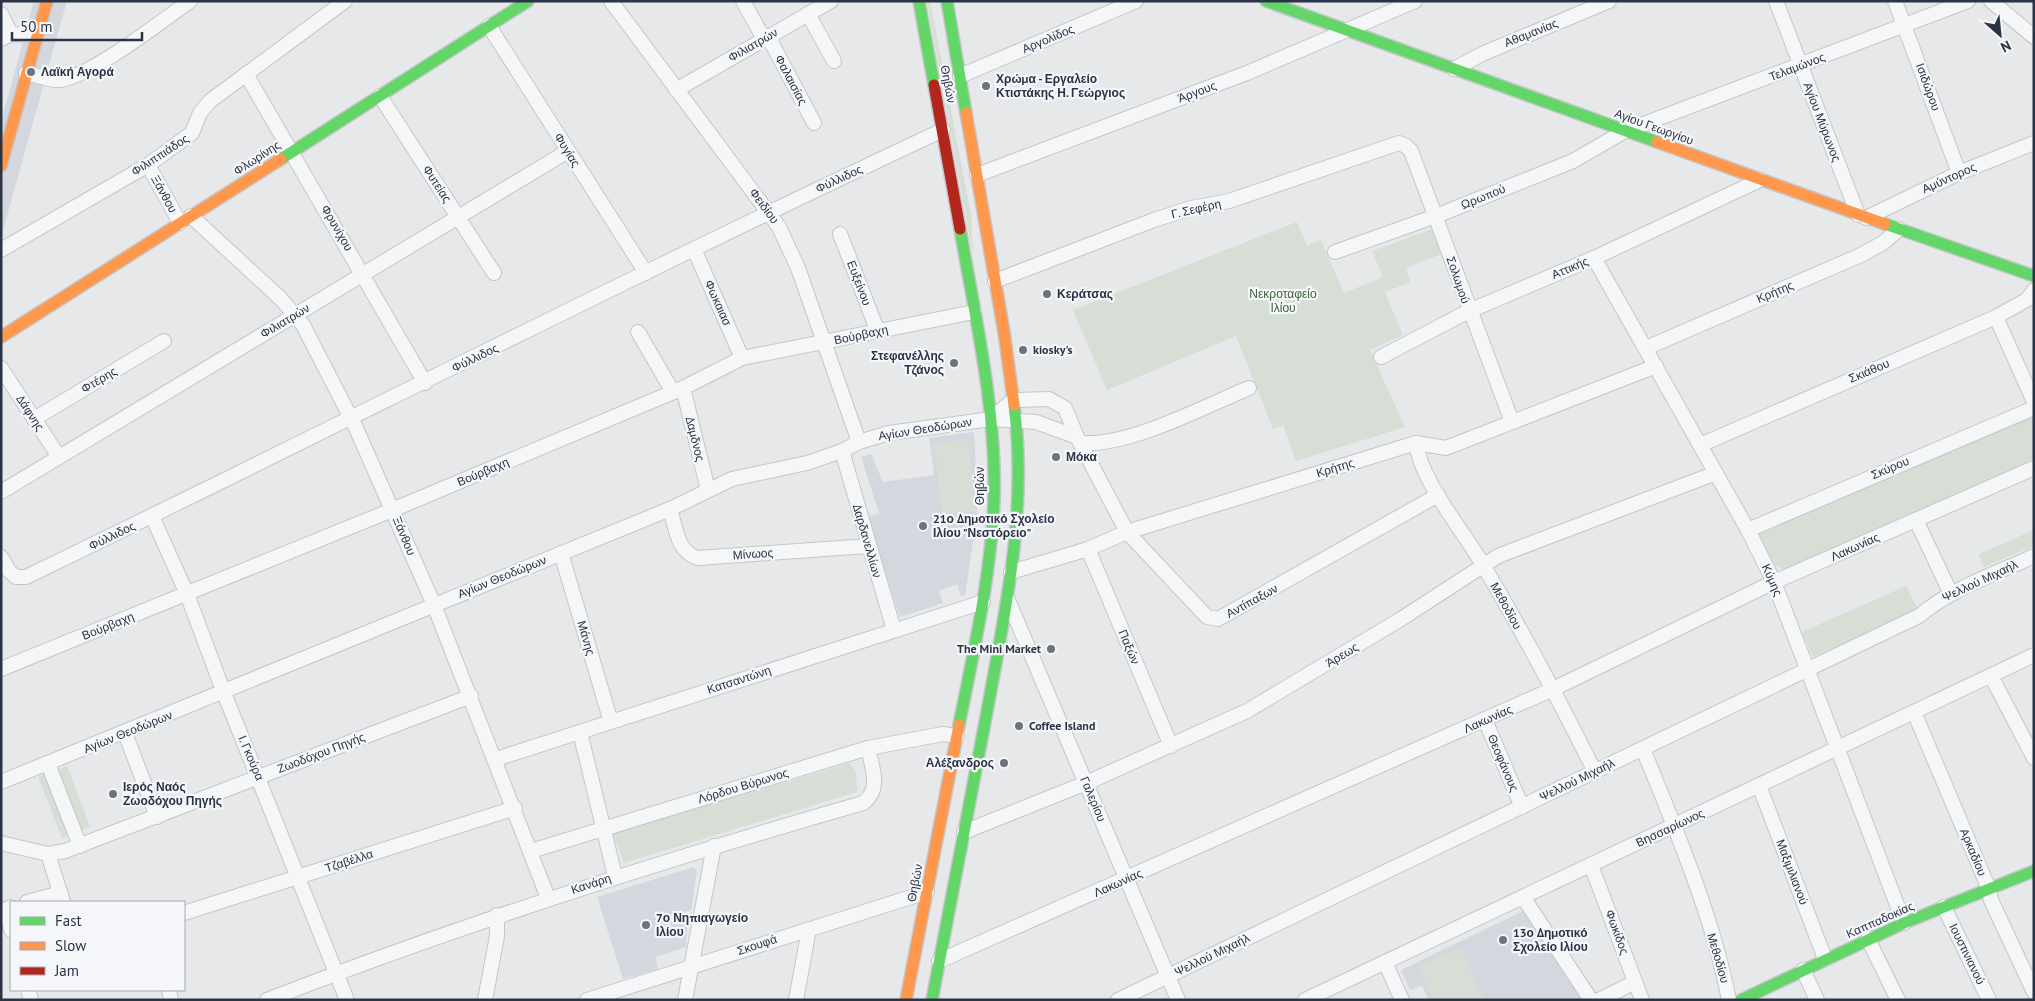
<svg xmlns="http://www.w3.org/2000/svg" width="2035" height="1001" viewBox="0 0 2035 1001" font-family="'PT Sans',sans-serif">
<rect width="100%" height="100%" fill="#e6e8ea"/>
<g fill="#d4d7dd">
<polygon points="34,1 67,1 1,237 1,122"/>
<polygon points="974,432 977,491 977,535 973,542 965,595 961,596 957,584 939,591 943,603 900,617 867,517 879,513 861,457 871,454 883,482 934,475 929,438"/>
<polygon points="694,867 697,871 691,910 681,913 687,928 686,947 655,957 658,969 623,979 597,897"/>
<polygon points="1523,911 1585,1000 1428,1000 1422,985 1410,990 1401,970"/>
</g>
<g fill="#d6ded6">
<polygon points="927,1 930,1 971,215 973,256"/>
<polygon points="1297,222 1307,246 1321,240 1344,293 1383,277 1372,251 1432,229 1441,254 1406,268 1411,282 1385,292 1403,335 1370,350 1405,427 1296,461 1283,425 1273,429 1236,336 1107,390 1073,310"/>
<path d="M 2030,413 L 2034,421 L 2034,464 L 1792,570 C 1770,571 1765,549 1757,531 Z"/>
<polygon points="968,440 975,511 942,515 934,443"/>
<polygon points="2034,530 2034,546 1984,567 1979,554"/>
<polygon points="1906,586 1919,612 1813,657 1802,632"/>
<polygon points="850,763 856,773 857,792 624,863 613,834"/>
<polygon points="67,766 90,827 62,838 38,777"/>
<polygon points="1460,947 1484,1000 1434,1000 1419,967"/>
</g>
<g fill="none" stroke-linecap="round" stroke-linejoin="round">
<g stroke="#c4c6c8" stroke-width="16">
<g id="street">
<polyline points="611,1 779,227 798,268 859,442"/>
<polyline points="743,1 764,39"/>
<polyline points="1776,1 1858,215"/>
<polyline points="1895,1 1959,173"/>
<polyline points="1991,1 2034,37"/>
<polyline points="1,14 11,34"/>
<polyline points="808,14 834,61"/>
<polyline points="489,26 646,273"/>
<polyline points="768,36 814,123"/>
<polyline points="1,39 11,34 36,35"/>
<polyline points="1454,69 1482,54 1609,1"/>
<path d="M 26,73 C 37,75 50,81 60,80 C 90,77 163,20 190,1"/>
<polyline points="246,74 425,383"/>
<polyline points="960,76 1136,1"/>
<polyline points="676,90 831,1"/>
<polyline points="380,96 494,273"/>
<polyline points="148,165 180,223"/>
<polyline points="977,175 1247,73 1415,1"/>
<polyline points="191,216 281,299 303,325 356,428 434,605 548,898"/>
<polyline points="1866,218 1959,173 2034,143"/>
<polyline points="840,234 878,332"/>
<polyline points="694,249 742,358"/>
<polyline points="1,250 148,165 192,133 200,113 210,101 345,1"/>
<polyline points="1335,252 1436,216 1573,161 1625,131 1968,1"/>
<polyline points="1594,258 1748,530 1774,582 1904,923"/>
<polyline points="995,281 1154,220 1191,208 1229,201 1399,143 1406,146 1411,151 1512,422"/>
<polyline points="1996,317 2034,402"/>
<polyline points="638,332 673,392"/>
<polyline points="1646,348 1861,255 1883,243 1899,229"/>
<polyline points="1381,357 1469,311 1594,258 1760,180"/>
<polyline points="1,368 59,457"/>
<polyline points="683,388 708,490"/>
<polyline points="34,419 164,341"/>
<polyline points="991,419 1013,400 1049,399 1065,408 1077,437 1127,532 1207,617 1218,619 1438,495"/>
<path d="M 1082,443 C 1130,446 1203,407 1249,388"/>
<path d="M 1416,443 C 1421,482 1463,530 1483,565 C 1523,632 1560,702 1595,772"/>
<polyline points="1700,445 1996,317 2028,299 2034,290"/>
<polyline points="842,451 894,630"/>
<polyline points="1,492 568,151"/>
<path d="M 670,509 C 676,528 677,552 698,558 L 868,546"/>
<polyline points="152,516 187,594 224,693 347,1000"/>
<polyline points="1916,520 1951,594"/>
<polyline points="1748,530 2034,408"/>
<polyline points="1088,549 1171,746"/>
<polyline points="561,553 611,722"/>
<path d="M 1,557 L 9,571 L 16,577 L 26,577 C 332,429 635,274 943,130"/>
<polyline points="1011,572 1088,549 1127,532 1416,443 1446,448 1656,366"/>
<polyline points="1008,600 1178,1000"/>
<polyline points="1,669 392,510 683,388 742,358 974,312"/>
<polyline points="1991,676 2034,758"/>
<polyline points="1914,712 1989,889 1991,900 2034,992"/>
<polyline points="1485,720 1522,807"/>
<polyline points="580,732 615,876"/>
<polyline points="125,733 157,817"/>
<path d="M 1643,749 C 1676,830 1712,914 1729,1000"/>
<polyline points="496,759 983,602"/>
<polyline points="48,764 80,846"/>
<polyline points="1,782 670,509 732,479 807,463 842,451 859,442 889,433 991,419 1036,422 1077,437"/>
<polyline points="1759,785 1825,959"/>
<polyline points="964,832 1086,783 1247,711 1401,619 1498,556 1716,473"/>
<polyline points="1,843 48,854 65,851 471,696"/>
<polyline points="531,851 868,748 943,734 957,736"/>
<polyline points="48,854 63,902"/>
<polyline points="1591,865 1642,1000"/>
<polyline points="1523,897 1591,1000"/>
<polyline points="27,902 61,893"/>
<polyline points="11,907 7,909 11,930"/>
<polyline points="1944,907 1989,1000"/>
<polyline points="184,913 515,808"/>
<polyline points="1868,939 1898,1000"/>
<polyline points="939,961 1553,689 1774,582 2034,468"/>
<polyline points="1385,962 1402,1000"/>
<polyline points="1803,970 1817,1000"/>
<polyline points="28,990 31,1000"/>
<polyline points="169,990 171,1000"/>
<path d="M 267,1000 C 462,924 661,861 863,803 C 882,789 872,768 868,748"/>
<polyline points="485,1000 497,936 497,915"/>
<polyline points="587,1000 927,892"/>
<polyline points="685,1000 714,846"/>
<polyline points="796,1000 809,929"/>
<path d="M 1118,1000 L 1919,616 C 1952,588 1995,574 2034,556"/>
<polyline points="1305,1000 2034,655"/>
<polyline points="1599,1000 1635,982"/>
</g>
</g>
<g stroke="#c4c6c8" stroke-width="14">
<g id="fast">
<polyline points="919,1 934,85"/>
<polyline points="947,1 966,113"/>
<polyline points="1266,1 1657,142"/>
<polyline points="281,159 528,1"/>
<polyline points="1885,224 2034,276"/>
<path d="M 959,725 C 974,650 991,576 994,500 C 997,412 975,315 960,229"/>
<path d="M 932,1000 C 950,906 968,811 986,717 C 1005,613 1028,510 1014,405"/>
<polyline points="1741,1000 1904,923 2034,871"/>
</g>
</g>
<g stroke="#c4c6c8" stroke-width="14">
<g id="slow">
<polyline points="966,113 1004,332 1014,405"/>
<polyline points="1657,142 1885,224"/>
<polyline points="1,166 47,1"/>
<polyline points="1,337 281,159"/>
<polyline points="906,1000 959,725"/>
</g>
</g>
<g stroke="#c4c6c8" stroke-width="14">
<polyline id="jam" points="934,85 960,229"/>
</g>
<use href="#street" stroke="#f5f6f7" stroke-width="14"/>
<use href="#fast" stroke="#63d668" stroke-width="11"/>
<use href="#slow" stroke="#ff974d" stroke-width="11"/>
<use href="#jam" stroke="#b3261e" stroke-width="11"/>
</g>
<g fill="#6c737f" stroke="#f4f6f9" stroke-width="2">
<circle cx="31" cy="72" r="5"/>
<circle cx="986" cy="86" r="5"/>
<circle cx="1047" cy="294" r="5"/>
<circle cx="1023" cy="350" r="5"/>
<circle cx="954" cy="363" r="5"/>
<circle cx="1056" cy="457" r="5"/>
<circle cx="923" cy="526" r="5"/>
<circle cx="1051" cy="649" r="5"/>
<circle cx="1019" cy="726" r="5"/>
<circle cx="1004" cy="763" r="5"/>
<circle cx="113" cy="794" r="5"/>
<circle cx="646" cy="925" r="5"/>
<circle cx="1503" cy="940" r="5"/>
</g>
<g text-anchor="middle" stroke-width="4.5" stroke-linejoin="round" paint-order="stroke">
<g font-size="12" fill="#2b3445" stroke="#f4f6f9">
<text transform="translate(1531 33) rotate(-22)" y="4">Αθαμανίας</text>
<text transform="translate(1048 39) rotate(-23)" y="4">Αργολίδος</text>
<text transform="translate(753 45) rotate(-30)" y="4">Φιλιατρών</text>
<text transform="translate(1797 67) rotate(-21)" y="4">Τελαμώνος</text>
<text transform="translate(791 80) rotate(62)" y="4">Φαλαισίας</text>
<text transform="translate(948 84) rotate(79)" y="4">Θηβών</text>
<text transform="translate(1928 87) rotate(70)" y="4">Ισιδώρου</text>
<text transform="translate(1197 92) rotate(-21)" y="4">Άργους</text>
<text transform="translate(1822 122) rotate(69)" y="4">Αγίου Μύρωνος</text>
<text transform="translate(1654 127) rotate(20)" y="4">Αγίου Γεωργίου</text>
<text transform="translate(567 150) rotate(58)" y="4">Φυγίας</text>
<text transform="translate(160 155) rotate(-33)" y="4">Φιλιππιάδος</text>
<text transform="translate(257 158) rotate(-33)" y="4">Φλωρίνης</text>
<text transform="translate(1949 178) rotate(-24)" y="4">Αμύντορος</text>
<text transform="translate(839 179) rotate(-25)" y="4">Φύλλιδος</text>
<text transform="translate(437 184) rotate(57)" y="4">Φυτείας</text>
<text transform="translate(164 194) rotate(61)" y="4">Ξάνθου</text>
<text transform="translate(1483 197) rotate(-22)" y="4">Ωρωπού</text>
<text transform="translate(764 206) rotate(53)" y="4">Φειδίου</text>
<text transform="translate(1196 209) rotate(-13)" y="4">Γ. Σεφέρη</text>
<text transform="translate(337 228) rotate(60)" y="4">Φρυνίχου</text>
<text transform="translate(1570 268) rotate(-23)" y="4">Αττικής</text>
<text transform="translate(1458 280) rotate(71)" y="4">Σολωμού</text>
<text transform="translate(859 283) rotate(69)" y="4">Ευξείνου</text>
<text transform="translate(1775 292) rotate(-23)" y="4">Κρήτης</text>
<text transform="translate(718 303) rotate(66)" y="4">Φωκαιασ</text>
<text transform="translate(285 321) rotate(-31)" y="4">Φιλιατρών</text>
<text transform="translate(861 335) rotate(-12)" y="4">Βούρβαχη</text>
<text transform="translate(475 358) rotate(-26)" y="4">Φύλλιδος</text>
<text transform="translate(1869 371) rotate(-23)" y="4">Σκιάθου</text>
<text transform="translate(99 380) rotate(-31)" y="4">Φτέρης</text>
<text transform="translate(30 413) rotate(57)" y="4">Δάφνης</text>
<text transform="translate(925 429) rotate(-9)" y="4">Αγίων Θεοδώρων</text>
<text transform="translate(695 439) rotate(76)" y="4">Δαμδνος</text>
<text transform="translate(1335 468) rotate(-17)" y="4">Κρήτης</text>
<text transform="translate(1890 468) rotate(-23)" y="4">Σκύρου</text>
<text transform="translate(483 472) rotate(-23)" y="4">Βούρβαχη</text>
<text transform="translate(980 486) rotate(-90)" y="4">Θηβών</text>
<text transform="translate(112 536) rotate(-26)" y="4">Φύλλιδος</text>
<text transform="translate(404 536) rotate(67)" y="4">Ξάνθου</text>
<text transform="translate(867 541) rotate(74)" y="4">Δαρδανελλίων</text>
<text transform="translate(1855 547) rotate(-24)" y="4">Λακωνίας</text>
<text transform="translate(753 554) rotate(-4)" y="4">Μίνωος</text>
<text transform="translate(502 577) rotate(-22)" y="4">Αγίων Θεοδώρων</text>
<text transform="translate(1772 580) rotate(66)" y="4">Κύμης</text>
<text transform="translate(1980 581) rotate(-25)" y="4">Ψελλού Μιχαήλ</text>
<text transform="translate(1252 601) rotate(-29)" y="4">Αντίπαξων</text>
<text transform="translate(1506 606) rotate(61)" y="4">Μεθοδίου</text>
<text transform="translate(108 626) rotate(-22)" y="4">Βούρβαχη</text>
<text transform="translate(586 638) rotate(74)" y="4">Μάνης</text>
<text transform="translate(1129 647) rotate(67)" y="4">Παξών</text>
<text transform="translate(1342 655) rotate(-31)" y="4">Άρεως</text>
<text transform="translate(739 680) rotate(-18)" y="4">Κατσαντώνη</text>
<text transform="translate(1488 719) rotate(-24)" y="4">Λακωνίας</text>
<text transform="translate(128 732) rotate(-22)" y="4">Αγίων Θεοδώρων</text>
<text transform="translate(321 753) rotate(-21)" y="4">Ζωοδόχου Πηγής</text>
<text transform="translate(251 758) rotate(67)" y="4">Ι. Γκούρα</text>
<text transform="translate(1503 763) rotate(67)" y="4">Θεοφάνους</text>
<text transform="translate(1577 780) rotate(-26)" y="4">Ψελλού Μιχαήλ</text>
<text transform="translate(743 786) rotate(-17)" y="4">Λόρδου Βύρωνος</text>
<text transform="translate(1093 799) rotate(67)" y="4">Γαλερίου</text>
<text transform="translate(1670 828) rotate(-25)" y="4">Βησσαρίωνος</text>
<text transform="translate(1973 852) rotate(67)" y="4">Αρκαδίου</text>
<text transform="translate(349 861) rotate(-18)" y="4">Τζαβέλλα</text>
<text transform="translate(1792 872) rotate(69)" y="4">Μαξιμιλιανού</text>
<text transform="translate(915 883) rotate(-79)" y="4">Θηβών</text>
<text transform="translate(1118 883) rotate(-24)" y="4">Λακωνίας</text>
<text transform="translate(591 884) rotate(-18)" y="4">Κανάρη</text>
<text transform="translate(1880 920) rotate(-24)" y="4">Καππαδοκίας</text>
<text transform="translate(1617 932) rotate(70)" y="4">Φωκίδος</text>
<text transform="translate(757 945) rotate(-18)" y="4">Σκουφά</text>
<text transform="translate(1967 954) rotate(64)" y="4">Ιουστινιανού</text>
<text transform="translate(1212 955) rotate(-26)" y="4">Ψελλού Μιχαήλ</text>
<text transform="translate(1718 958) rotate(74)" y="4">Μεθοδίου</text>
</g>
<g font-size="12" font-weight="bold" fill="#2b3445" stroke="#f4f6f9" text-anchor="start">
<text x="41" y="76">Λαϊκή Αγορά</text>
<text x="996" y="83">Χρώμα - Εργαλείο<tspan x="996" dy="14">Κτιστάκης Η. Γεώργιος</tspan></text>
<text x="1057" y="298">Κεράτσας</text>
<text x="1033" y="354">kiosky's</text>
<text x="944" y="360" text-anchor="end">Στεφανέλλης<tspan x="944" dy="14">Τζάνος</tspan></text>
<text x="1066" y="461">Μόκα</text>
<text x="933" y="523">21ο Δημοτικό Σχολείο<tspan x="933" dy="14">Ιλίου "Νεστόρειο"</tspan></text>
<text x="1041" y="653" text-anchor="end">The Mini Market</text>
<text x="1029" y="730">Coffee Island</text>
<text x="994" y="767" text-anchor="end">Αλέξανδρος</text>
<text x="123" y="791">Ιερός Ναός<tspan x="123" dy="14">Ζωοδόχου Πηγής</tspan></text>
<text x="656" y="922">7ο Νηπιαγωγείο<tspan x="656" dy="14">Ιλίου</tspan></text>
<text x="1513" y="937">13ο Δημοτικό<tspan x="1513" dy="14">Σχολείο Ιλίου</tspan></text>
</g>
<g font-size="12" fill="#3f6138" stroke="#f4f6f9">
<text x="1283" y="298">Νεκροταφείο<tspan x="1283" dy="14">Ιλίου</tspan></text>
</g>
</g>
<rect width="2035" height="1001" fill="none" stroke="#2b3445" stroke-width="5"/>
<rect x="10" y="901" width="175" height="90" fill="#f4f6f9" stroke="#a4a8b1"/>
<rect x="20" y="917" width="25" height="8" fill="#63d668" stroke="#a4a8b1"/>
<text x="55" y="926" font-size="15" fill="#2b3445">Fast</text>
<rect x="20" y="942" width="25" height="8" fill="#ff974d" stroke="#a4a8b1"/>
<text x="55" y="951" font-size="15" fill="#2b3445">Slow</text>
<rect x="20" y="967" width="25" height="8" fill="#b3261e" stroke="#a4a8b1"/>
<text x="55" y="976" font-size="15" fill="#2b3445">Jam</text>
<g transform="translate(2000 35) rotate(153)" stroke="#f4f6f9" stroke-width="4" paint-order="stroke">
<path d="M0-4L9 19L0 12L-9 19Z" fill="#2b3445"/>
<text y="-8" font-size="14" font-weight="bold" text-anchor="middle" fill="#2b3445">N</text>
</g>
<path d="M12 32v8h130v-8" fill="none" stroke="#2b3445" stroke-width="2.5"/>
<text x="20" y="32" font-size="15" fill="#2b3445" stroke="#f4f6f9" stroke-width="4" paint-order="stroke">50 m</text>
</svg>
